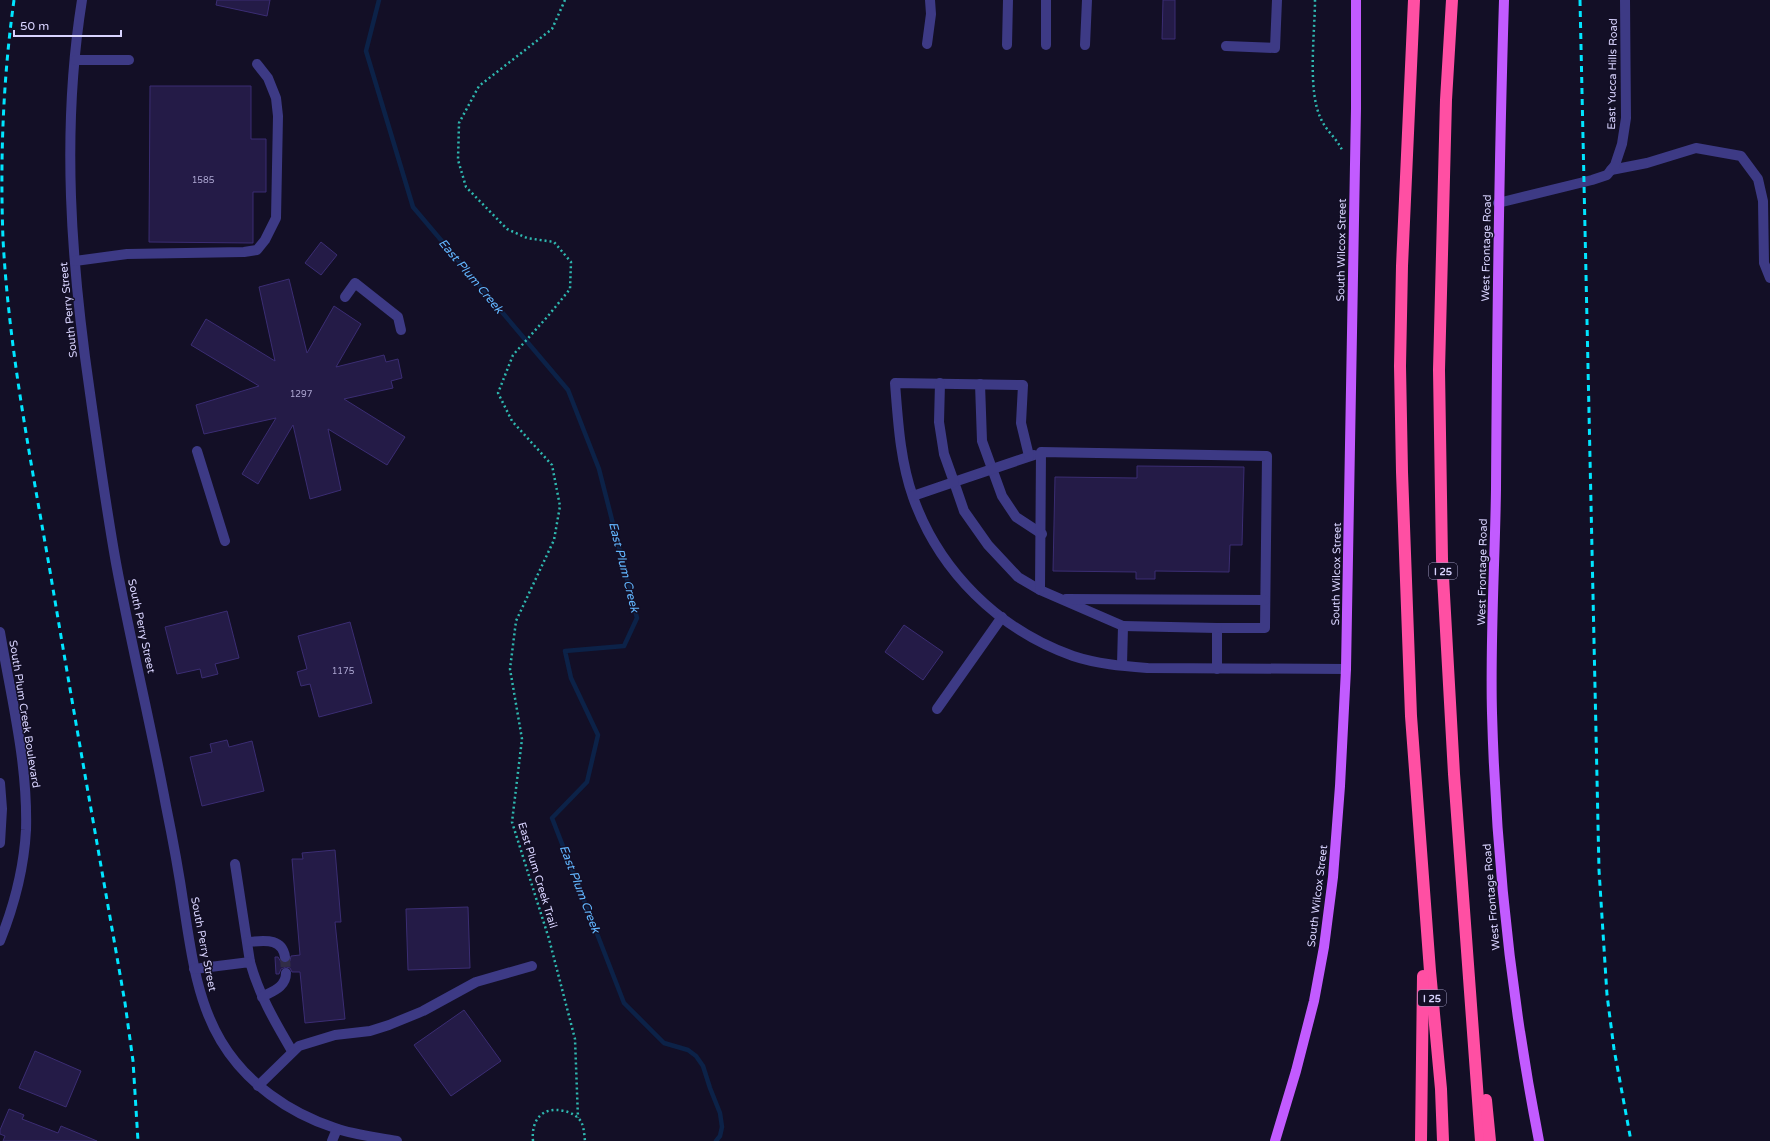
<svg xmlns="http://www.w3.org/2000/svg" width="1770" height="1141" viewBox="0 0 1770 1141" font-family="'Varela Round',sans-serif">
<rect width="100%" height="100%" fill="#130f26"/>
<g fill="none" stroke-linecap="round" stroke-linejoin="round">
<polyline stroke="#0c2248" stroke-width="4.5" points="379,0 366,51 413,207 568,390 599,469 637,618 624,646 565,651 571,678 598,735 587,782 552,818 624,1003 664,1043 688,1050 696,1056 703,1066 710,1088 720,1113 722,1127 720,1136 716,1141"/>
</g>
<g fill="#241b47" stroke="#3b2d73">
<polygon points="217,0 270,0 267,16 216,5"/>
<polygon points="1163,0 1175,0 1175,39 1162,39"/>
<polygon points="150,86 251,86 251,139 266,139 266,192 253,192 253,243 149,242"/>
<polygon points="321,242 337,255 321,275 305,263"/>
<polygon points="289,279 307,353 334,306 361,324 336,367 384,355 386,362 398,359 402,378 391,381 393,388 344,399 405,437 387,465 328,429 341,490 310,499 293,425 258,484 242,474 276,418 204,434 196,405 259,386 191,345 206,319 275,361 259,287"/>
<polygon points="1137,466 1244,467 1242,545 1230,545 1229,572 1155,571 1155,579 1136,579 1136,572 1053,571 1055,477 1137,478"/>
<polygon points="227,611 239,658 215,664 218,674 202,678 200,669 177,674 165,627"/>
<polygon points="350,622 372,703 319,717 310,684 301,686 297,672 307,669 298,636"/>
<polygon points="904,625 943,652 923,680 885,652"/>
<polygon points="227,740 229,747 252,741 264,791 202,806 190,757 212,752 210,744"/>
<polygon points="335,850 341,922 335,922 345,1019 305,1023 300,972 292,972 290,968 286,967 281,969 279,974 276,974 275,957 278,957 281,962 286,963 290,961 291,956 300,955 292,859 303,859 302,853"/>
<polygon points="468,907 470,968 408,970 406,909"/>
<polygon points="464,1010 501,1061 451,1096 414,1045"/>
<polygon points="35,1051 81,1071 66,1107 19,1088"/>
<polygon points="9,1109 24,1115 22,1119 58,1133 61,1126 97,1141 3,1141 5,1136 0,1134 0,1130"/>
</g>
<g fill="none" stroke-linecap="round" stroke-linejoin="round">
<polyline stroke="#312d47" stroke-width="10" stroke-dasharray="10 5" stroke-linecap="butt" points="285,957 286,973"/>
<g stroke="#2fb8b0" stroke-width="2.5" stroke-dasharray="2 3" stroke-linecap="butt">
<polyline points="565,0 552,29 479,86 459,123 458,160 466,187 507,229 527,238 554,242 571,262 570,289 548,316 513,355 498,393 512,421 552,465 560,506 554,540 516,621 510,669 522,739 512,822 549,939 575,1039 578,1118"/>
<path d="M 1315,0 C 1315,32 1307,91 1321,119 C 1326,131 1337,138 1343,152"/>
<path d="M 533,1141 C 531,1120 542,1106 564,1111 C 569,1112 574,1114 578,1118 C 584,1123 584,1133 585,1141"/>
</g>
<g stroke="#3d3a85" stroke-width="10">
<path d="M 82,0 C 61,131 71,263 90,393 C 98,450 106,507 116,563 C 131,644 151,725 166,806 C 173,840 179,873 184,907 C 191,952 197,1001 221,1041 C 246,1083 289,1113 335,1128 C 354,1135 376,1137 397,1141"/>
<polyline points="1046,0 1046,45"/>
<polyline points="927,44 931,14 930,0"/>
<polyline points="1007,45 1008,0"/>
<polyline points="1085,45 1087,0"/>
<polyline points="1226,46 1275,48 1277,0"/>
<polyline points="75,60 129,60"/>
<polyline points="1611,170 1647,163 1696,148 1741,156 1758,179 1763,201 1764,263 1770,278"/>
<polyline points="1498,203 1592,180 1607,175 1615,165 1622,144 1626,118 1625,0"/>
<polyline points="75,261 127,254 244,252 257,250 265,240 276,218 278,116 276,98 268,78 257,64"/>
<polyline points="345,297 355,283 398,317 401,330"/>
<polyline points="980,384 982,441 1002,496 1016,517 1042,534"/>
<polyline points="197,451 225,541"/>
<polyline points="1034,455 954,482 964,511 988,545 1018,577 1040,590 1123,626 1122,665"/>
<path d="M 1029,456 L 1021,423 L 1023,385 L 895,383 C 898,421 900,460 913,497 C 939,571 999,630 1073,656 C 1097,664 1123,666 1148,668 L 1346,669"/>
<polyline points="913,496 954,482 944,454 939,422 940,383"/>
<polyline points="1040,590 1041,452 1267,456 1265,628 1217,628 1217,669"/>
<polyline points="1066,599 1265,600"/>
<polyline points="1123,626 1217,628"/>
<path d="M 0,632 C 11,697 28,763 26,830 C 24,868 14,906 0,941"/>
<polyline points="937,709 1002,617"/>
<polyline points="0,783 2,809 0,843"/>
<polyline points="235,864 250,962"/>
<path d="M 248,942 C 263,941 282,937 285,957"/>
<path d="M 194,969 L 250,962 C 259,995 275,1022 292,1051"/>
<path d="M 262,997 C 273,991 286,987 286,973"/>
<polyline points="258,1086 299,1046 335,1035 370,1031 389,1025 423,1011 476,982 532,966"/>
<polyline points="332,1141 337,1129"/>
</g>
<g stroke="#c25bff" stroke-width="10">
<path d="M 1504,0 C 1499,163 1497,326 1496,489 C 1495,563 1490,638 1492,713 C 1496,857 1511,999 1539,1141"/>
<polyline points="1275,1141 1296,1071 1314,1001 1324,947 1333,877 1340,786 1346,669 1356,108 1356,0"/>
</g>
<g stroke="#ff4fa3" stroke-width="12">
<polyline points="1414,0 1402,266 1400,366 1402,472 1411,716 1430,971 1441,1089 1443,1141"/>
<polyline points="1452,0 1446,100 1439,370 1442,559 1454,774 1481,1141"/>
<polyline points="1486,1100 1490,1141"/>
<polyline points="1421,1141 1423,976"/>
</g>
<g stroke="#00e5ff" stroke-width="3" stroke-dasharray="6 5" stroke-linecap="butt">
<path d="M 14,0 C 3,79 0,159 3,239 C 9,351 31,461 50,571 C 74,715 100,859 125,1003 L 133,1061 L 138,1141"/>
<polyline points="1580,0 1599,870 1607,995 1614,1049 1631,1141"/>
</g>
</g>
<g text-anchor="middle" stroke-width="3" stroke-linejoin="round" paint-order="stroke">
<g font-size="9" fill="#aca6d1">
<text x="203" y="183">1585</text>
<text x="301" y="397">1297</text>
<text x="343" y="674">1175</text>
</g>
<g fill="#130f26" stroke="#9e99be" stroke-width="1">
<rect x="1429" y="563" width="28" height="16" rx="3"/>
<rect x="1418" y="990" width="28" height="16" rx="3"/>
</g>
<g font-size="10" font-weight="bold" fill="#d9d4ff">
<text x="1443" y="575">I 25</text>
<text x="1432" y="1002">I 25</text>
</g>
<g font-size="11" fill="#d9d4ff" stroke="#130f26">
<text transform="translate(1612 74) rotate(-89)" y="4">East Yucca Hills Road</text>
<text transform="translate(1486 248) rotate(-89)" y="4">West Frontage Road</text>
<text transform="translate(1341 250) rotate(-89)" y="4">South Wilcox Street</text>
<text transform="translate(68 310) rotate(-96)" y="4">South Perry Street</text>
<text transform="translate(1482 572) rotate(-89)" y="4">West Frontage Road</text>
<text transform="translate(1336 574) rotate(-89)" y="4">South Wilcox Street</text>
<text transform="translate(142 626) rotate(78)" y="4">South Perry Street</text>
<text transform="translate(25 714) rotate(81)" y="4">South Plum Creek Boulevard</text>
<text transform="translate(538 875) rotate(73)" y="4">East Plum Creek Trail</text>
<text transform="translate(1317 896) rotate(-83)" y="4">South Wilcox Street</text>
<text transform="translate(1491 897) rotate(-95)" y="4">West Frontage Road</text>
<text transform="translate(204 944) rotate(79)" y="4">South Perry Street</text>
</g>
<g font-size="12" font-style="italic" fill="#62b6ff" stroke="#130f26">
<text transform="translate(471 276) rotate(50)" y="4">East Plum Creek</text>
<text transform="translate(624 567) rotate(76)" y="4">East Plum Creek</text>
<text transform="translate(580 889) rotate(69)" y="4">East Plum Creek</text>
</g>
</g>
<path d="M14 30v6h107v-6" fill="none" stroke="#d9d4ff" stroke-width="2"/>
<text x="20" y="30" font-size="12" fill="#d9d4ff" stroke="#130f26" stroke-width="3" paint-order="stroke">50 m</text>
</svg>
